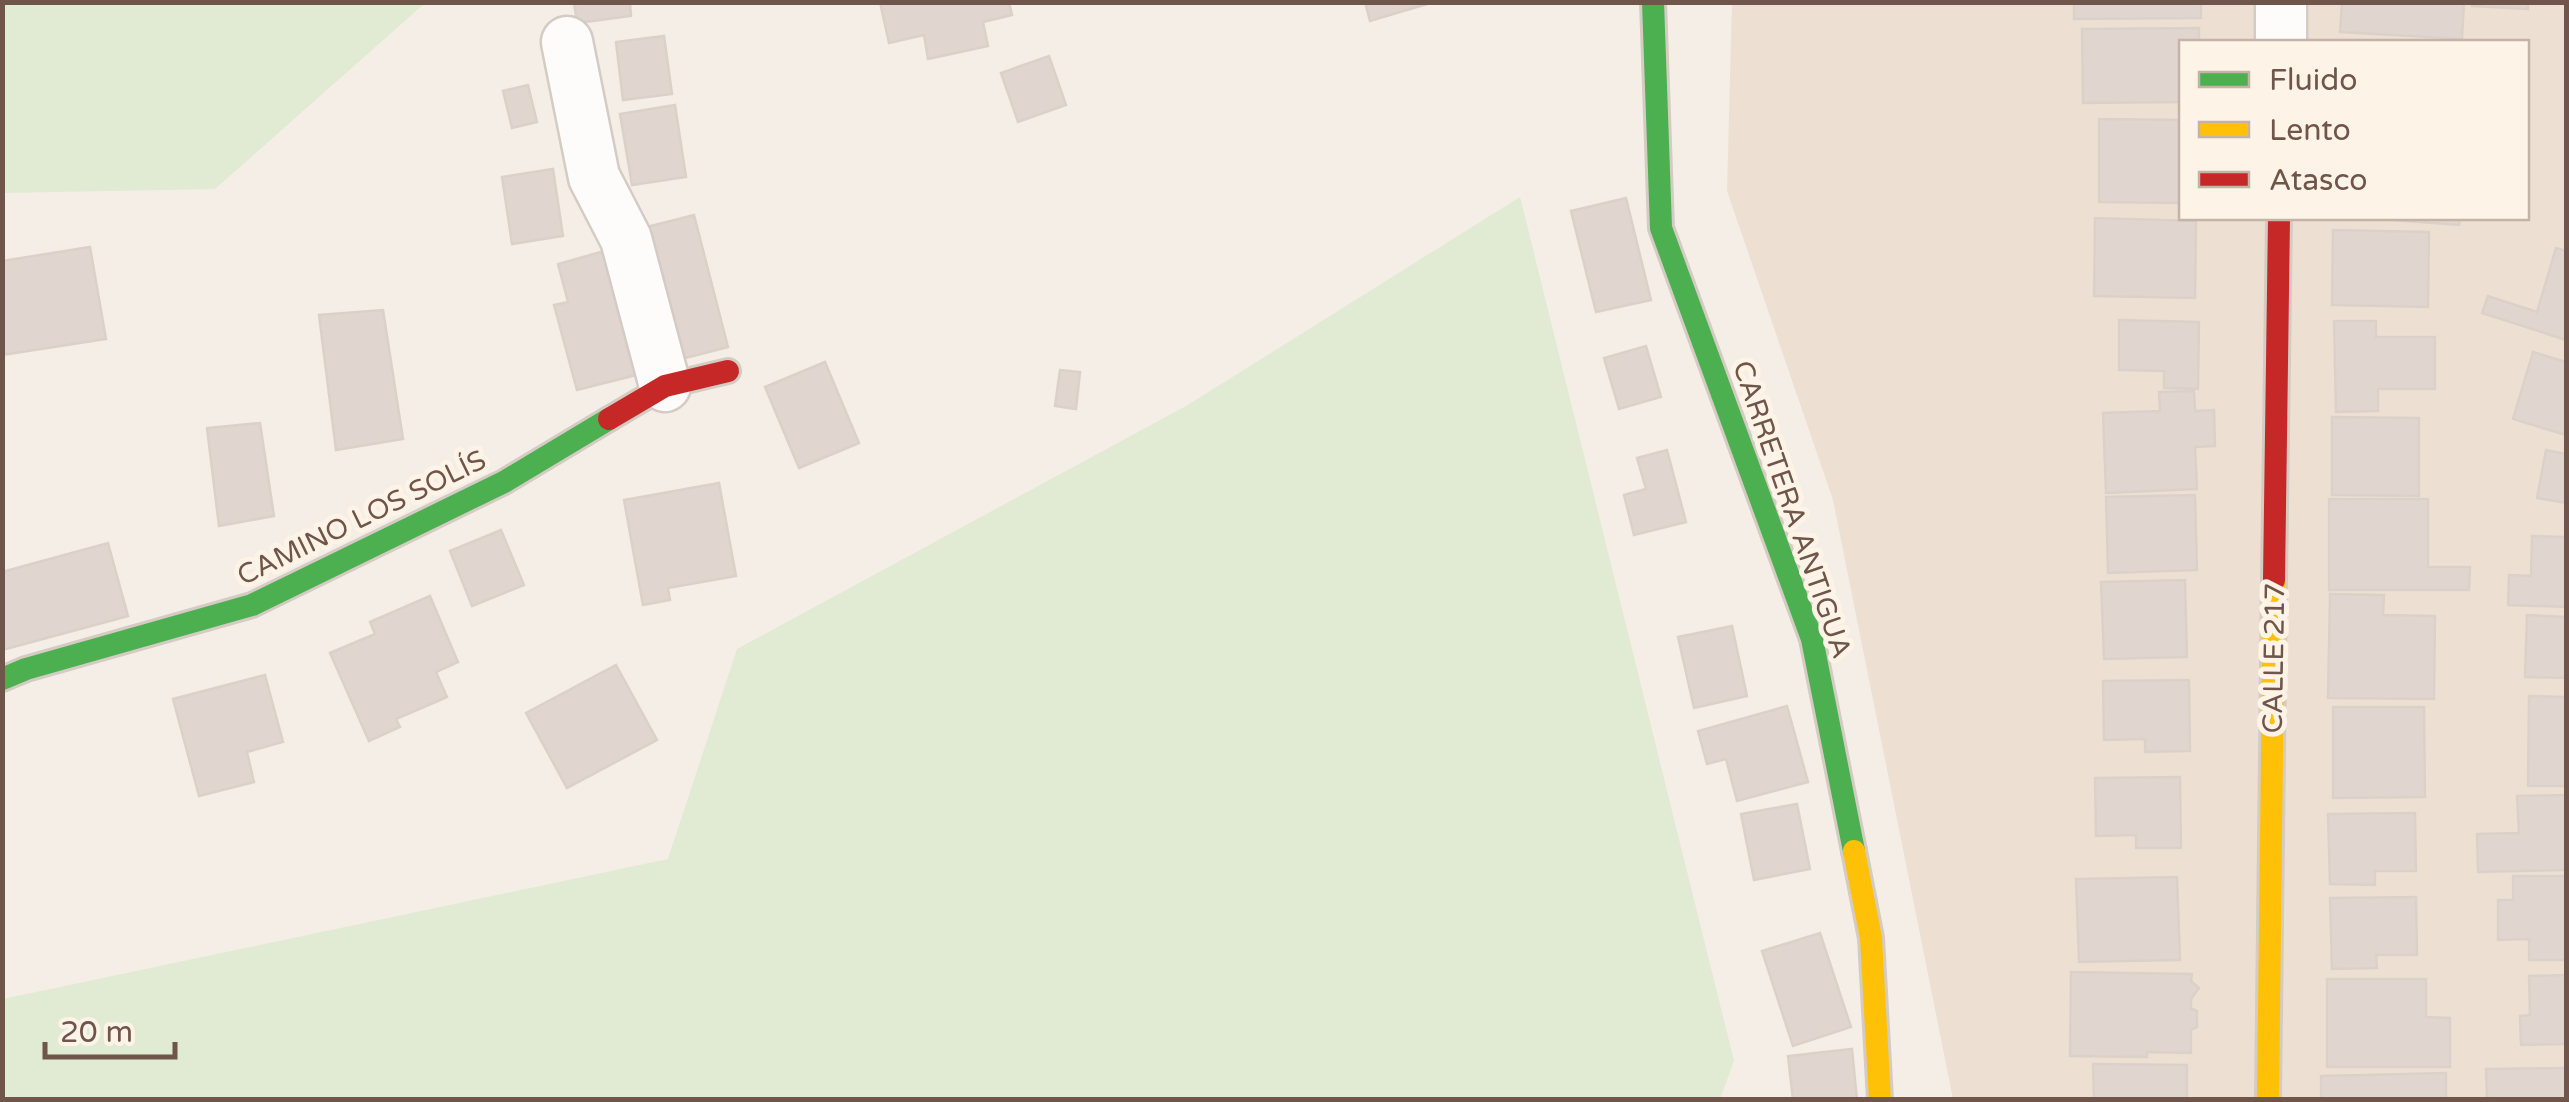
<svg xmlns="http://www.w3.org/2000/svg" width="2569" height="1102" viewBox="0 0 2569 1102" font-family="'Varela Round',sans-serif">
<rect width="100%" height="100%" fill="#f4eee6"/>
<path fill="#ede0d3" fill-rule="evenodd" d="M 1732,3 L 2566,3 L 2566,1099 L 1953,1099 L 1833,500 L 1727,191 ZM 2182,42 L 2526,42 L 2526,218 L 2182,218 Z"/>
<g fill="#e1ead2">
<polygon points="2,3 3,2 425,3 215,189 3,193"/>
<polygon points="1520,197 1734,1061 1720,1099 6,1099 2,1079 3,999 668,859 737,649 1186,406"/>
</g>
<g fill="#e0d6cf" stroke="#dcd1c9" stroke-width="2.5">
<polygon points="574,2 630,2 631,16 577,23"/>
<polygon points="880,2 1009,2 1012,15 983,22 988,46 928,59 924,35 889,43"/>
<polygon points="1365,2 1434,2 1370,21"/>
<polygon points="2074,2 2201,2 2201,18 2074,19"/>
<polygon points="2342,2 2464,2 2462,39 2340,32"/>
<polygon points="2472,2 2528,2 2528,9 2472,6"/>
<polygon points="2199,28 2199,42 2182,42 2182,102 2083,103 2082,29"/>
<polygon points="664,36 672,94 623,100 616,42"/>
<polygon points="1049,56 1066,105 1018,122 1001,73"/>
<polygon points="528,85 537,122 512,128 503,91"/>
<polygon points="675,105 686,177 632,185 620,114"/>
<polygon points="2099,119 2182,120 2182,203 2099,202"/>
<polygon points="553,169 563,236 512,244 502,177"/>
<polygon points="1626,198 1651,300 1596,312 1571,211"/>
<polygon points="694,215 728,347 666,363 643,228"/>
<polygon points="2095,218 2196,221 2195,298 2094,296"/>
<polygon points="2364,218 2460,218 2459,225"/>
<polygon points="2333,230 2429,232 2428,307 2332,305"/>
<polygon points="90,247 106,339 2,355 2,261"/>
<polygon points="615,248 648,372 577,390 554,305 568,302 558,264"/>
<polygon points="2556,248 2566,251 2566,340 2482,313 2488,296 2537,312"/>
<polygon points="383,310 403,439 336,450 319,315"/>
<polygon points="2119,320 2199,322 2198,389 2164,388 2164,371 2119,370"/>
<polygon points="2334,321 2376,321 2376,337 2435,337 2435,389 2378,389 2378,411 2336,412"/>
<polygon points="1646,346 1661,397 1619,409 1604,358"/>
<polygon points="2533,352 2566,362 2566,435 2513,419"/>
<polygon points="825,362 859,443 799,468 765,387"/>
<polygon points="1060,370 1080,372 1076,409 1055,406"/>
<polygon points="2194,391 2195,411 2214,410 2215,446 2195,447 2197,489 2106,493 2103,413 2160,411 2159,392"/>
<polygon points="2332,417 2419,418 2419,496 2332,495"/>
<polygon points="260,423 274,516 219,526 207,428"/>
<polygon points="1667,450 1686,522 1634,535 1624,495 1646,489 1637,458"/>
<polygon points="2546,450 2566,454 2566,503 2537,498"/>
<polygon points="719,483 736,576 668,588 670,600 643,605 624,500"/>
<polygon points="2195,495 2197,570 2108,573 2106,497"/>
<polygon points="2329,499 2428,499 2428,567 2470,567 2469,590 2329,590"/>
<polygon points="501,530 524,585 472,606 450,551"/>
<polygon points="2532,536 2566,537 2566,607 2508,605 2509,575 2531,576"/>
<polygon points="108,543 128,616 2,650 2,572"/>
<polygon points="2185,580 2187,657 2104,659 2101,582"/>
<polygon points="2330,594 2384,595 2383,615 2435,616 2434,699 2328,698"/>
<polygon points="430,596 458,662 436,672 447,697 396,719 400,727 369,741 330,653 375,634 370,622"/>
<polygon points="2527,615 2566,617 2566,678 2525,677"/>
<polygon points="1732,626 1747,696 1694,708 1678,637"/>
<polygon points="616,665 657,740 567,788 526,713"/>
<polygon points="265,675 283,742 247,752 254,782 199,796 173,699"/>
<polygon points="2189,680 2190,751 2145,752 2145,739 2104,740 2103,681"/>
<polygon points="2529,696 2566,697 2566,786 2528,786"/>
<polygon points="1787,706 1808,782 1737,801 1726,759 1707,764 1698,731"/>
<polygon points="2333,707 2424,707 2425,797 2333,798"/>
<polygon points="2180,777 2181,848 2136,848 2136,835 2096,836 2095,778"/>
<polygon points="2566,795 2566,870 2478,872 2477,834 2519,833 2517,796"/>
<polygon points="1797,804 1810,869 1754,880 1741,814"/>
<polygon points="2415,813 2416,871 2375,871 2375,885 2330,884 2328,814"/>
<polygon points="2513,876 2566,876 2566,960 2529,960 2529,939 2498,940 2498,900 2513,900"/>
<polygon points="2177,877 2180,960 2079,962 2076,879"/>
<polygon points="2416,897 2417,955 2376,955 2377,968 2332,969 2330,898"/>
<polygon points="1820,933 1851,1027 1793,1046 1762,951"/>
<polygon points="2071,972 2192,974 2191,981 2199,988 2191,999 2191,1008 2197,1011 2197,1027 2191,1030 2191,1053 2147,1052 2147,1057 2070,1056"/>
<polygon points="2566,975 2566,1044 2521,1045 2520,1016 2530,1015 2529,976"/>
<polygon points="2327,979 2426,979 2426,1017 2450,1018 2450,1067 2327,1067"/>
<polygon points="1852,1049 1857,1100 1793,1100 1788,1056"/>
<polygon points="2093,1064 2187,1065 2187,1100 2094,1100"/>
<polygon points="2566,1068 2566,1100 2487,1100 2486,1069"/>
<polygon points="2446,1073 2446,1100 2321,1100 2321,1076"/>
</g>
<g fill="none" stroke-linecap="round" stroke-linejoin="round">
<g stroke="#d5cbc5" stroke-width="55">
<g id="street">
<polyline points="567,42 594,177 626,239 665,386"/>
<polyline points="2281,42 2281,2"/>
</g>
</g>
<g stroke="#d4cbc3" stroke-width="28">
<g id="fast">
<polyline points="1653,2 1661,228 1812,639 1854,851"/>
<polyline points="2,679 26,669 252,605 504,482 609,419"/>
</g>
</g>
<g stroke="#d4cbc3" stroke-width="28">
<g id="slow">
<polyline points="1854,851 1871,938 1880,1100"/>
<polyline points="2268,1100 2274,580"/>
</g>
</g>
<g stroke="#d4cbc3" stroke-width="28">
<g id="jam">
<polyline points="609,419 665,386 728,371"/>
<polyline points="2274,580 2279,218"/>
</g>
</g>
<use href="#street" stroke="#fdfcfb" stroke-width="50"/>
<use href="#fast" stroke="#4caf50" stroke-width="22"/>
<use href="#slow" stroke="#ffc107" stroke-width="22"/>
<use href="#jam" stroke="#c62828" stroke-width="22"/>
</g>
<g text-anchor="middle" stroke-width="10" stroke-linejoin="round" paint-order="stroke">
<g font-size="28" fill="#6f554a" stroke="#fdf3e6">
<text transform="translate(1793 509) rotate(71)" y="10">CARRETERA ANTIGUA</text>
<text transform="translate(361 517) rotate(-26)" y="10">CAMINO LOS SOLÍS</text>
<text transform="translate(2273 658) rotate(-89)" y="10">CALLE 217</text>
</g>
</g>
<rect width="2569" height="1102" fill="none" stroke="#6f554a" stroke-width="10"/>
<rect x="2179" y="40" width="350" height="180" fill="#fdf3e6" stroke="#c4b4a8" stroke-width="2.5"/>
<rect x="2199" y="72" width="50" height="15" fill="#4caf50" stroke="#c4b4a8" stroke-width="2.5"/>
<text x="2269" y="90" font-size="30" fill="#6f554a">Fluido</text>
<rect x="2199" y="122" width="50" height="15" fill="#ffc107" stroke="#c4b4a8" stroke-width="2.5"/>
<text x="2269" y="140" font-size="30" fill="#6f554a">Lento</text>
<rect x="2199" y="172" width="50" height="15" fill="#c62828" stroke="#c4b4a8" stroke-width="2.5"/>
<text x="2269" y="190" font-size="30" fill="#6f554a">Atasco</text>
<path d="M45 1042v15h130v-15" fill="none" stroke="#6f554a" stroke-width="5"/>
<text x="60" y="1042" font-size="30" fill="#6f554a" stroke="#fdf3e6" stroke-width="8" paint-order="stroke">20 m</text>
</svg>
